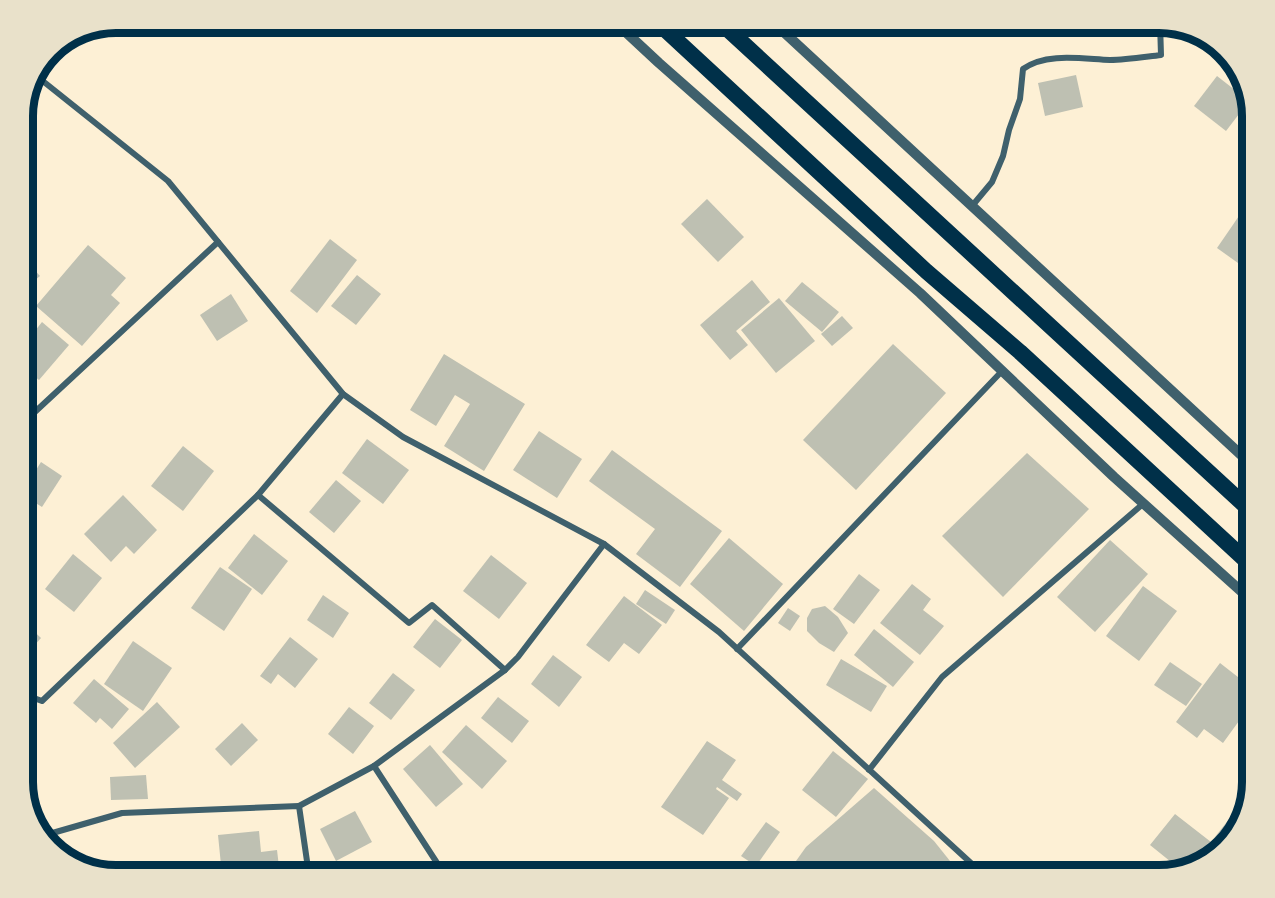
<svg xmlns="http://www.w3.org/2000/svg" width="1275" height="898" viewBox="0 0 1275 898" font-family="Inter,sans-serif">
<rect width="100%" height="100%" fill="#fdf0d5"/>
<g fill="#bec0b2">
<polygon points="1083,23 1105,23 1105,24 1084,27"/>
<polygon points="1076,75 1083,107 1045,116 1038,83"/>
<polygon points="1217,76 1249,101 1226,131 1194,106"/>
<polygon points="1252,197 1252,273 1217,248"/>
<polygon points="707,199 744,237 718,262 681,224"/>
<polygon points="330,239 357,260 317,313 290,291"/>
<polygon points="88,245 126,278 111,295 120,303 82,346 36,306"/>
<polygon points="23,257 40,276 23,290"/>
<polygon points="357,275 381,294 356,325 331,306"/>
<polygon points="752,280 770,302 736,331 748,345 730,360 700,325"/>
<polygon points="802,282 839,312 822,332 785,301"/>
<polygon points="231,294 248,321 217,341 200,315"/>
<polygon points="779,298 815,341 776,373 741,330"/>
<polygon points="842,316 853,328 832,346 821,334"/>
<polygon points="42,322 69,345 39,380 23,367 23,346"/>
<polygon points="893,344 946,393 856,490 803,440"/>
<polygon points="444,354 525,404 484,471 444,446 470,404 455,395 436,426 410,410"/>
<polygon points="539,431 582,459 557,498 513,470"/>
<polygon points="367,439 409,470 383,504 342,473"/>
<polygon points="183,446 214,471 183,511 151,486"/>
<polygon points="612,450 722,531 680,587 636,554 655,529 589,481"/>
<polygon points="1027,453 1089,509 1003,597 942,536"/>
<polygon points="41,462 62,476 42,507 23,495 23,491"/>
<polygon points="336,480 361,501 334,533 309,512"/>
<polygon points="123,495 157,530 134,554 126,546 111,562 84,534"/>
<polygon points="254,534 288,561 262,595 228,568"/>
<polygon points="729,538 783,584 744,631 690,584"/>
<polygon points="1110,540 1148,574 1095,632 1057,597"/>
<polygon points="73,554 102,578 74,612 45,589"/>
<polygon points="491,555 527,583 499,619 463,591"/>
<polygon points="220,567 252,589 224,631 191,608"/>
<polygon points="859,574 880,590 854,624 833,609"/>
<polygon points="912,584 931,599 923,610 944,626 920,655 880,623"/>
<polygon points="1143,586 1177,611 1139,661 1106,636"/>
<polygon points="645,590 675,610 666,624 636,604"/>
<polygon points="323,595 349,613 333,638 307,620"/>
<polygon points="624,596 662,625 639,654 624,643 609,662 586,645"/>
<polygon points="825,606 838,617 848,633 834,652 819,643 807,631 807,618 812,609"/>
<polygon points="788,608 800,616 790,631 778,623"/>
<polygon points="435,619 462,640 440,668 413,647"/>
<polygon points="23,621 41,638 23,658"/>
<polygon points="874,629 914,662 893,687 854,655"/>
<polygon points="290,637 318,659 295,688 278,674 271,684 260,676"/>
<polygon points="133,641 172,668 143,711 104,684"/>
<polygon points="553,655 582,677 559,707 531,684"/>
<polygon points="841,659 887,686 871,712 826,685"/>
<polygon points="1170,662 1202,684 1186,706 1154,685"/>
<polygon points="1220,663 1252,688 1252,703 1223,743 1204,729 1197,738 1176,722"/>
<polygon points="393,673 415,690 391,720 369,703"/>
<polygon points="94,679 129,709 112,729 100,718 96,723 73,703"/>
<polygon points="498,697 529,721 512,743 481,718"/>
<polygon points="157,702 180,727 135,768 113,743"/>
<polygon points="349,707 374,726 353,754 328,734"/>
<polygon points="242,723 258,740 231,766 215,749"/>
<polygon points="466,725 507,761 482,789 442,752"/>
<polygon points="707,741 736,760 722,780 742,794 737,801 717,787 716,789 729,798 703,835 661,807"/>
<polygon points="430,745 463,784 436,807 403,769"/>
<polygon points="833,751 868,779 836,817 802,790"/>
<polygon points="146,775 148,799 111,800 110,777"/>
<polygon points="874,788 934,841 958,871 953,875 786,875 806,847"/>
<polygon points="1237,809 1242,813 1233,839 1201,866 1181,870 1150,845 1175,814 1211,842"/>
<polygon points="355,811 372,842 336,861 320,829"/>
<polygon points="766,822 780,832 756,866 741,856"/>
<polygon points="259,831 261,852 277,850 280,875 222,875 218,835"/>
<polygon points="723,866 736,875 715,875"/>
</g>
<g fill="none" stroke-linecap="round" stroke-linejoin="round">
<g stroke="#3f606c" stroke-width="6">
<polyline points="39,78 168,181 343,394 403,437 604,544 719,632 984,875"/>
<path d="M 972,206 L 992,182 L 1003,156 L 1009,130 L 1020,99 L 1023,69 C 1046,52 1083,59 1110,60 C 1126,60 1144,57 1161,55 L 1160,23"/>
<polyline points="23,423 218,242"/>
<polyline points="258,495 409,623 432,605 505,670"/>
<polyline points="737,649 1003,370"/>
<polyline points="23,694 42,701 258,495 343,394"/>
<polyline points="374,766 439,866 440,875"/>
<polyline points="869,770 942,677 1144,503"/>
<polyline points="299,806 374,766 505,670 518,657 604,544"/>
<polyline points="42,836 122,813 299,806 309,875"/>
</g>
<g stroke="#3f606c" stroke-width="10">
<polyline points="616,23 659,63 920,293 1114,477 1252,601"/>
<polyline points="774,23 1252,465"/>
</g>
<g stroke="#003049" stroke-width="16">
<polyline points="658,23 926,271 1020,352 1252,566"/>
<polyline points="721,23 1252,512"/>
</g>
</g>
<path d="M0 0H1275V898H0ZM116 33H1159A83 83 0 0 1 1242 116V782A83 83 0 0 1 1159 865H116A83 83 0 0 1 33 782V116A83 83 0 0 1 116 33Z" fill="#e9e1ca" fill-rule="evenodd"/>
<path fill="none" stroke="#003049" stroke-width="8" d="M116 33H1159A83 83 0 0 1 1242 116V782A83 83 0 0 1 1159 865H116A83 83 0 0 1 33 782V116A83 83 0 0 1 116 33Z"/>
</svg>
